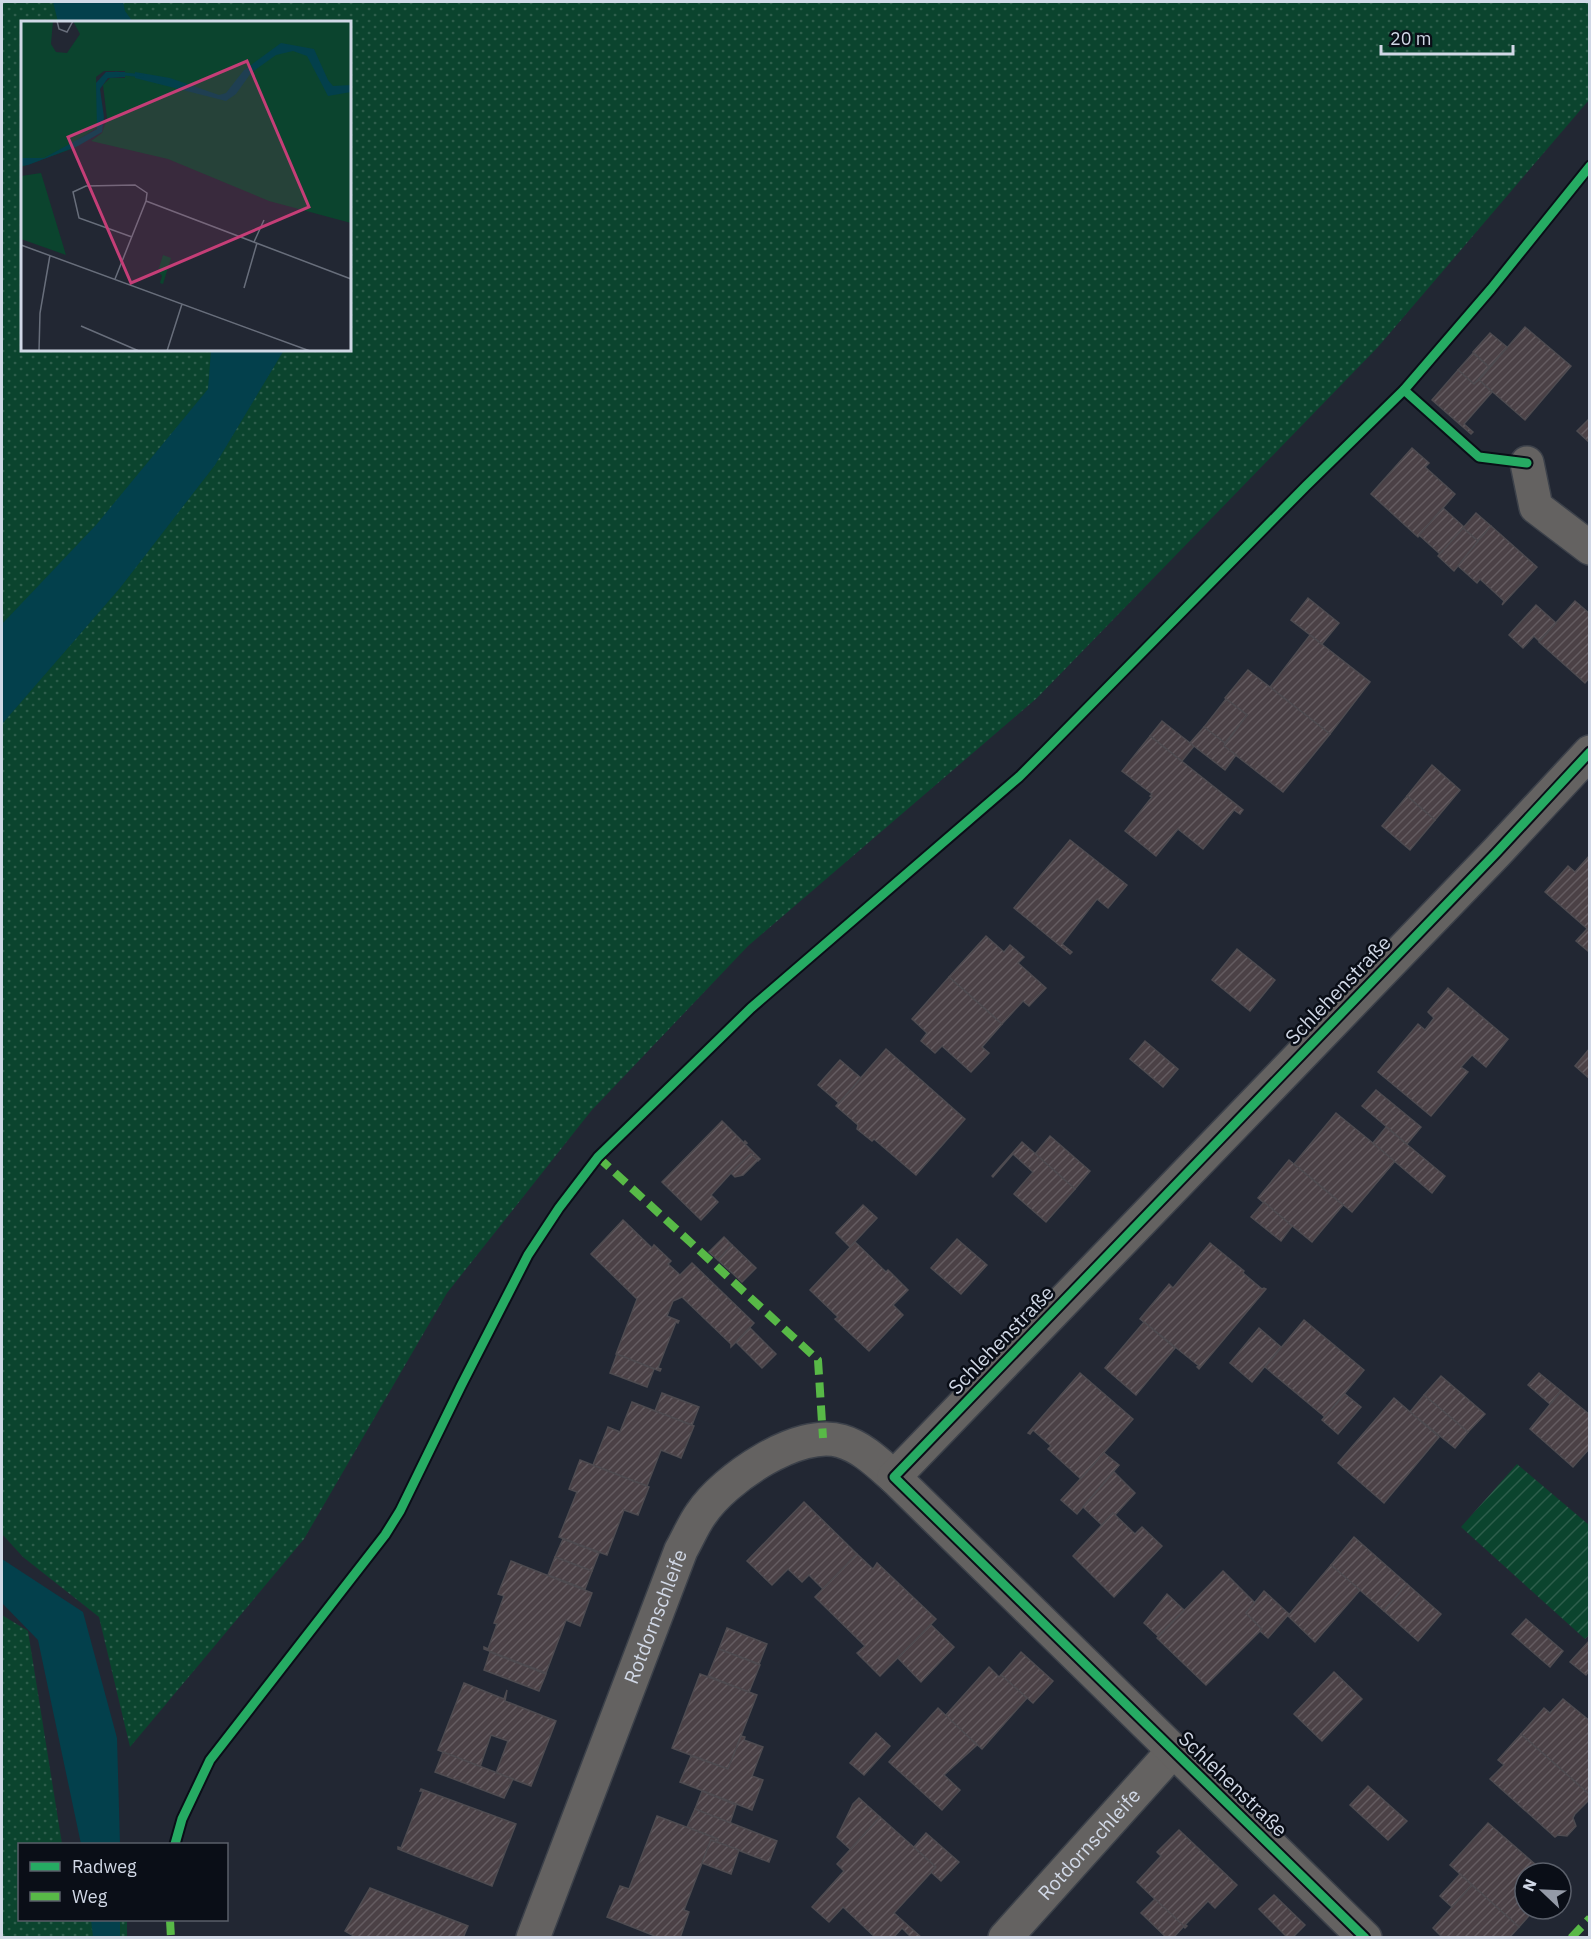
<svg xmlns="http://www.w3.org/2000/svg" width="1591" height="1939" viewBox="0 0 1591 1939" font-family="'IBM Plex Sans',sans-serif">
<defs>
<pattern id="grass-dots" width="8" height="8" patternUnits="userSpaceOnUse" patternTransform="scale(1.5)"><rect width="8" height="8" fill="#0b442e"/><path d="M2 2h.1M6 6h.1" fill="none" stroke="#2e5e4c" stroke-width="1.8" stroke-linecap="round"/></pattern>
<pattern id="garden-furrows" width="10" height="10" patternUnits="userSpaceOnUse" patternTransform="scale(1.5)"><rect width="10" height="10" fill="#0b442e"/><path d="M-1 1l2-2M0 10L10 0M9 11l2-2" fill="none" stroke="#2e5e4c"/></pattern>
<pattern id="building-hatch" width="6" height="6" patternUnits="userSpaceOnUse" patternTransform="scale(1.5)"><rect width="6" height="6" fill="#4b4146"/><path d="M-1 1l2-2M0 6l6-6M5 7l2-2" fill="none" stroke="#645c61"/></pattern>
</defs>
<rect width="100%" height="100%" fill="#222733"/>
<g fill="url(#grass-dots)" fill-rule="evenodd">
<path d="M 2,2 L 1589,2 L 1589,100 L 1378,347 L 1037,698 L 748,946 L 591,1111 L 447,1293 L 304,1539 L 130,1747 L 99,1617 L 23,1557 L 2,1534 ZM 22,22 L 350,22 L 350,350 L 22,350 Z"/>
<polygon points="2,1615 28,1631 62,1844 20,1844 20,1920 127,1920 127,1937 2,1937"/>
</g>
<polygon fill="url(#garden-furrows)" points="1517,1464 1589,1525 1590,1634 1585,1639 1461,1527"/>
<g fill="#03404c">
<polygon points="53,2 123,2 125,11 133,22 58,22"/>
<polygon points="211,350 284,350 215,465 120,588 2,724 2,624 96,525 208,389"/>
<polygon points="2,1559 83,1612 117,1738 120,1844 81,1844 38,1640 2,1603"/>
<polygon points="91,1920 120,1920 120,1937 93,1937"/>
</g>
<g fill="url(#building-hatch)" stroke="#4e4b50" stroke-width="1.5">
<polygon points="1525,327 1571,366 1525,420 1479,380"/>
<polygon points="1490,333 1507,347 1489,367 1473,352"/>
<polygon points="1473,353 1489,367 1474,384 1458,370"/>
<polygon points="1458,370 1474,384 1479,380 1492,392 1464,424 1473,432 1471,434 1432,400"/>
<polygon points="1590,418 1590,443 1577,431"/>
<polygon points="1412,448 1429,463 1425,467 1455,494 1418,537 1371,494"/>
<polygon points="1443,508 1464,527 1440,554 1419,535"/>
<polygon points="1476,513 1491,526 1478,541 1463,528"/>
<polygon points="1491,526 1537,567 1502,605 1504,601 1480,579 1477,583 1457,565"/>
<polygon points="1463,528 1478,541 1454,571 1438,556"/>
<polygon points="1308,598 1339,623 1322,644 1291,620"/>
<polygon points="1575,601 1590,614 1590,677 1585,683 1539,642"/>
<polygon points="1536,605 1556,623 1539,641 1534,636 1523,648 1509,635"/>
<polygon points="1310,635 1370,682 1330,734 1270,687"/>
<polygon points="1248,670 1330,734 1283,792 1224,746 1247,715 1225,698"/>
<polygon points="1226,699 1247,715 1225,743 1204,727"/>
<polygon points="1162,721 1194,746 1182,761 1150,736"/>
<polygon points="1204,727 1225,743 1224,746 1236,755 1225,770 1190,743"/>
<polygon points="1150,736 1243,810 1240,814 1234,810 1203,849 1178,829 1156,856 1125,831 1152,797 1150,796 1152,794 1122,771"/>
<polygon points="1432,765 1460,790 1435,820 1407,796"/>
<polygon points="1407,796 1435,820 1410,850 1382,826"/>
<polygon points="1070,840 1127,885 1108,908 1097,899 1062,944 1072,952 1070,954 1014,908"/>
<polygon points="1590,855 1590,931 1545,892 1568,866 1575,872"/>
<polygon points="1587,929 1590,931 1588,951 1576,941"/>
<polygon points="986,936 1004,952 1010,945 1024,957 1018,963 1046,988 1029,1006 1023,1001 1002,1024 949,977"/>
<polygon points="1237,949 1275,980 1250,1011 1212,980"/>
<polygon points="949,977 1002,1024 982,1047 989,1053 971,1072 942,1046 935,1053 921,1041 927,1033 912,1019"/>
<polygon points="1448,988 1508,1039 1486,1067 1472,1055 1461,1067 1468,1072 1431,1116 1378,1072 1418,1024 1425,1030 1434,1018 1428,1012"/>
<polygon points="1145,1041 1178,1069 1163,1087 1130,1059"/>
<polygon points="1590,1048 1590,1079 1575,1066"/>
<polygon points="886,1049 965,1119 916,1175 874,1139 872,1141 857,1129 858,1125 836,1106"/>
<polygon points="840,1060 861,1078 839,1103 818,1085"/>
<polygon points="1376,1090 1421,1127 1407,1144 1362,1106"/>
<polygon points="1336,1113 1395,1161 1352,1212 1294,1164"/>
<polygon points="722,1121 744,1143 745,1141 747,1143 745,1144 760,1159 758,1161 751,1154 731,1173 711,1195 718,1202 701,1220 662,1182"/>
<polygon points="1386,1127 1445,1176 1432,1193 1373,1143"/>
<polygon points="1050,1136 1090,1171 1075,1189 1035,1154"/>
<polygon points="1022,1142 1075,1189 1046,1222 1014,1194 1033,1172 1013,1154 993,1177 992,1176"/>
<polygon points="751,1154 758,1160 743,1175 735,1177 731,1173"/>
<polygon points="1289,1160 1343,1205 1312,1242 1258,1198"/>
<polygon points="1264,1202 1292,1226 1281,1241 1251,1217"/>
<polygon points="863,1205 877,1218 850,1247 836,1233"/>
<polygon points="623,1220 652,1248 654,1245 671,1261 668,1264 680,1275 692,1263 754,1323 736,1342 731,1347 731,1344 682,1297 673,1301 667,1316 679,1321 678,1323 676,1322 658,1368 661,1369 660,1371 616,1354 637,1299 591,1254"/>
<polygon points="724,1237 732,1245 718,1260 709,1252"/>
<polygon points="957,1239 987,1265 961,1294 931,1268"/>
<polygon points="855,1242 886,1272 888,1270 908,1290 893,1305 903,1315 869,1351 835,1319 838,1317 810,1290"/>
<polygon points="1210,1243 1244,1271 1243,1273 1262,1289 1264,1288 1266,1289 1199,1369 1197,1367 1199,1366 1140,1319 1169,1284 1173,1288"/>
<polygon points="732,1245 756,1268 742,1282 718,1260"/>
<polygon points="1304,1320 1364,1370 1325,1417 1265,1367"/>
<polygon points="1144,1322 1175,1348 1136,1395 1105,1368"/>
<polygon points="750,1328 776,1354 762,1368 736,1342"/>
<polygon points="1259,1328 1281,1347 1252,1382 1230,1363"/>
<polygon points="617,1354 654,1369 647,1387 610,1373"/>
<polygon points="1080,1373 1133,1419 1081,1479 1048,1449 1051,1446 1033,1430 1030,1434 1028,1433"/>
<polygon points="1539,1373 1561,1391 1550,1404 1528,1385"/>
<polygon points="1441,1376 1485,1414 1468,1432 1424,1395"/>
<polygon points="1561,1391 1590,1415 1590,1448 1573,1467 1530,1429"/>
<polygon points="662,1393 699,1407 692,1425 655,1411"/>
<polygon points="1345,1394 1361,1407 1338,1434 1322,1420"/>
<polygon points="1424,1395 1468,1432 1455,1448 1410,1412"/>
<polygon points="1394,1398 1439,1437 1384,1503 1338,1463"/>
<polygon points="632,1402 694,1426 681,1458 661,1450 647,1486 593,1465 608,1427 620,1432"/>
<polygon points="1104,1453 1119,1465 1077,1514 1061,1500"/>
<polygon points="580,1460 649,1487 638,1515 624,1510 607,1555 559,1537 577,1492 569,1489"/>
<polygon points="1114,1472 1135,1493 1115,1515 1113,1513 1102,1525 1083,1507"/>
<polygon points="804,1502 857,1554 823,1589 809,1575 802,1582 788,1569 772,1585 747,1561"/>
<polygon points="1113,1513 1135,1534 1142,1527 1162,1546 1114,1597 1073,1556"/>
<polygon points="1354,1537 1407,1584 1384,1611 1331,1565"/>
<polygon points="563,1539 599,1553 592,1571 555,1557"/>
<polygon points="857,1554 873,1569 877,1563 936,1619 880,1676 857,1653 865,1646 815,1597"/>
<polygon points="555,1557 592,1571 585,1589 548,1575"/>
<polygon points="511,1561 592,1593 580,1626 566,1620 546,1673 484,1649 484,1647 488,1649 497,1624 494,1623 504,1596 498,1594"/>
<polygon points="1331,1565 1360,1590 1315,1642 1288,1616"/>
<polygon points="1223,1571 1256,1604 1246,1613 1262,1629 1206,1685 1157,1638"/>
<polygon points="1407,1584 1441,1614 1418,1641 1384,1611"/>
<polygon points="1264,1591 1289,1614 1268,1638 1260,1631 1262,1629 1246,1613"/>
<polygon points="1167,1594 1184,1610 1158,1636 1144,1623"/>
<polygon points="1526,1619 1563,1651 1550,1667 1512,1634"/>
<polygon points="931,1625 954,1647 921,1682 898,1658"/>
<polygon points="727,1628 767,1644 759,1664 719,1649"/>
<polygon points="1590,1640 1590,1670 1586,1675 1570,1662"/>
<polygon points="719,1649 760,1665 749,1692 708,1676"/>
<polygon points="490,1652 546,1674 539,1691 484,1670"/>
<polygon points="1021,1652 1053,1681 1033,1703 1001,1675"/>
<polygon points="989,1667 999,1677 1001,1675 1027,1698 982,1749 945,1716"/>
<polygon points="1334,1672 1362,1699 1322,1741 1294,1714"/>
<polygon points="700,1674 757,1695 728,1769 672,1748"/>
<polygon points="464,1683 504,1699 507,1690 505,1701 556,1721 531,1786 496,1773 508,1741 491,1735 480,1767 438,1750"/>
<polygon points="1563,1699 1590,1721 1590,1795 1521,1734 1544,1708 1550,1713"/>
<polygon points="938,1708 977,1745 944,1775 960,1790 942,1810 889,1762"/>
<polygon points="876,1733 890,1746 864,1775 850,1763"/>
<polygon points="1521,1734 1590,1795 1590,1799 1575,1814 1573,1818 1576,1826 1567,1836 1558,1835 1555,1837 1490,1779 1504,1765 1498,1760"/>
<polygon points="741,1736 745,1737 744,1740 763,1747 752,1776 763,1780 752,1810 680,1782 691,1756 728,1769"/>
<polygon points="443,1752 513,1779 504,1798 435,1772"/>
<polygon points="1368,1786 1407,1821 1388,1840 1350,1805"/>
<polygon points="421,1789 516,1824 492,1886 398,1849 398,1847 401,1848 423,1791 420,1791"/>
<polygon points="702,1791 736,1805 730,1823 695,1809"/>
<polygon points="859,1798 880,1817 851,1850 837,1837 853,1804"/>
<polygon points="695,1809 777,1841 769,1862 717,1842 718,1839 687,1827"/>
<polygon points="657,1816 718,1839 717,1842 711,1840 684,1910 689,1912 680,1938 660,1938 607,1917 620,1886 629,1889"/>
<polygon points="880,1817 936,1867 894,1913 922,1938 912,1938 902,1928 893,1938 876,1938 843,1907 829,1922 812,1907 844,1871 837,1864"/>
<polygon points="1488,1823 1545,1873 1525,1873 1525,1909 1535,1909 1519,1927 1450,1865"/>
<polygon points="1179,1830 1237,1885 1215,1908 1208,1901 1185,1925 1187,1926 1185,1928 1137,1882 1161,1856 1157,1852"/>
<polygon points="926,1833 959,1862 941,1881 931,1872 936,1867 914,1847"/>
<polygon points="711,1840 739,1850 731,1874 702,1863"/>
<polygon points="1460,1874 1472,1885 1452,1907 1440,1896"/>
<polygon points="1472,1885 1519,1927 1509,1938 1443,1938 1433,1928"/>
<polygon points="370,1888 468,1926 463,1938 357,1938 345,1931"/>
<polygon points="1274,1895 1305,1925 1292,1938 1288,1938 1259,1909"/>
<polygon points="1155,1899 1184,1926 1173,1938 1167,1938 1141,1913"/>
</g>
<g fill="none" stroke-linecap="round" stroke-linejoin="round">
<g stroke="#3c414a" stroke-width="36">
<g id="minor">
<polyline points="1527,463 1536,507 1590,548"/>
<path id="s1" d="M 533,1938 L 681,1550 C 688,1538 693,1525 701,1514 C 724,1479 799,1428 841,1441 C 862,1447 878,1463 894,1477"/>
<path id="s2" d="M 1005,1938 L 1173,1751"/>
<polyline points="1365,1938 894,1477 1496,853 1590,752"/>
</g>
</g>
<use href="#minor" stroke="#646261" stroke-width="33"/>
<g stroke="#58b947" stroke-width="8" stroke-dasharray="15 8" stroke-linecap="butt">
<polyline points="598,1157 818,1360 823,1438"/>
<polyline points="170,1920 171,1938"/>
<polyline points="1571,1938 1590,1918"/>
</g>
<g stroke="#0a0e17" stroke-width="13">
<g id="cycleway">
<polyline points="1404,390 1479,457 1527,463"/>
<polyline points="175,1844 182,1819 210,1760 385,1535 400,1511 461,1386 528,1255 559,1208 598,1157 751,1008 1019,777 1044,752 1306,486 1404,390 1491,289 1590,166"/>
<polyline points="1365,1938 894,1477 1496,853 1590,752"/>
</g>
</g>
<use href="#cycleway" stroke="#26ab63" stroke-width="9"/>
</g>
<g text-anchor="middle" stroke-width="5" stroke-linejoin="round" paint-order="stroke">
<g font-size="20" fill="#d1d8e6" stroke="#0a0e17">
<text transform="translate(1338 990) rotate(-46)" y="7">Schlehenstraße</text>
<text transform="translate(1001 1340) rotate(-46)" y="7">Schlehenstraße</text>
<text dy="7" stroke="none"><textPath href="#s1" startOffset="344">Rotdornschleife</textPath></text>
<text transform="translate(1233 1784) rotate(44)" y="7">Schlehenstraße</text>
<text dy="7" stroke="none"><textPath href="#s2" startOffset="126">Rotdornschleife</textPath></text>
</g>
</g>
<g transform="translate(21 21)">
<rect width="330" height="330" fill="#222733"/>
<path d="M 0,0 L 32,0 L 30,23 L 35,31 L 46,32 L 59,13 L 52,0 L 330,0 L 330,202 L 248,180 L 147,138 L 70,120 L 81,112 L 86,97 L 82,64 L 89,57 L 104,57 L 104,50 L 83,50 L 75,56 L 77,106 L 55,120 L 56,126 L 0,146 ZM 20,152 L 45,234 L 0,218 L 0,155 Z" fill="#0b442e"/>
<path d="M 142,234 L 150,237 L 142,263 L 139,262 L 141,255 L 137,250 Z" fill="#0b442e"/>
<path d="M 260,22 L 293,28 L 307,59 L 312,65 L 330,64 L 330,71 L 307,75 L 286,35 L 272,30 L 255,34 L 230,52 L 215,73 L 205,80 L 114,57 L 114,51 L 149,57 L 198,74 L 205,72 L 223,49 ZM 85,51 L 104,51 L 104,56 L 87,57 L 79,68 L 83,96 L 81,111 L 57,125 L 7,144 L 0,145 L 0,137 L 23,137 L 76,108 L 75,62 Z" fill="#03404c"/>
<path fill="none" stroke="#03404c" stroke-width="3" d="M 94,52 L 123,55"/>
<path fill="none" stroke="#686e7b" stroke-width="1.5" d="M 36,0 L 38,8 L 46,11 L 52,0M 111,216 L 58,197 L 52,171 L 65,165 L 114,164 L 126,172 L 125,180M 233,221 L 243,199M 0,224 L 289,330M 94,258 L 125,180 L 330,258M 223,267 L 236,222M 60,305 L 118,330M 18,330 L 19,292 L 29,234M 146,330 L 161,283"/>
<path fill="#c53e77" fill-opacity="0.15" stroke="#c53e77" stroke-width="3" d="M 226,40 L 288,186 L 110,262 L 47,116 Z"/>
<rect width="330" height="330" fill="none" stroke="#d1d8e6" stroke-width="3"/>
</g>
<rect width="1591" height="1939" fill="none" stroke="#d1d8e6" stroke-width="6"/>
<rect x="18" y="1843" width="210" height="78" fill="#0a0e17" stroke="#5a5f6a" stroke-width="1.5"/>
<rect x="30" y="1862" width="30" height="9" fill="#26ab63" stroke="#5a5f6a" stroke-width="1.5"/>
<text x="72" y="1873" font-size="18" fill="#d1d8e6">Radweg</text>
<rect x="30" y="1892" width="30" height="9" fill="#58b947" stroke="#5a5f6a" stroke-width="1.5"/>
<text x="72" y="1903" font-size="18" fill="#d1d8e6">Weg</text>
<g transform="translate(1543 1891) rotate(293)"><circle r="28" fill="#0a0e17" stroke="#5a5f6a" stroke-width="1.5"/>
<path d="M0-4.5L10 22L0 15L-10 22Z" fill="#949aa7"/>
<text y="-9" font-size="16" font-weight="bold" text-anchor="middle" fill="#d1d8e6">N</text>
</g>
<path d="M1381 45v9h132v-9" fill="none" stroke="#d1d8e6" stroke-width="3"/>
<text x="1390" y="45" font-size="18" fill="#d1d8e6" stroke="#0a0e17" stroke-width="4.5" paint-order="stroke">20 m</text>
</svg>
